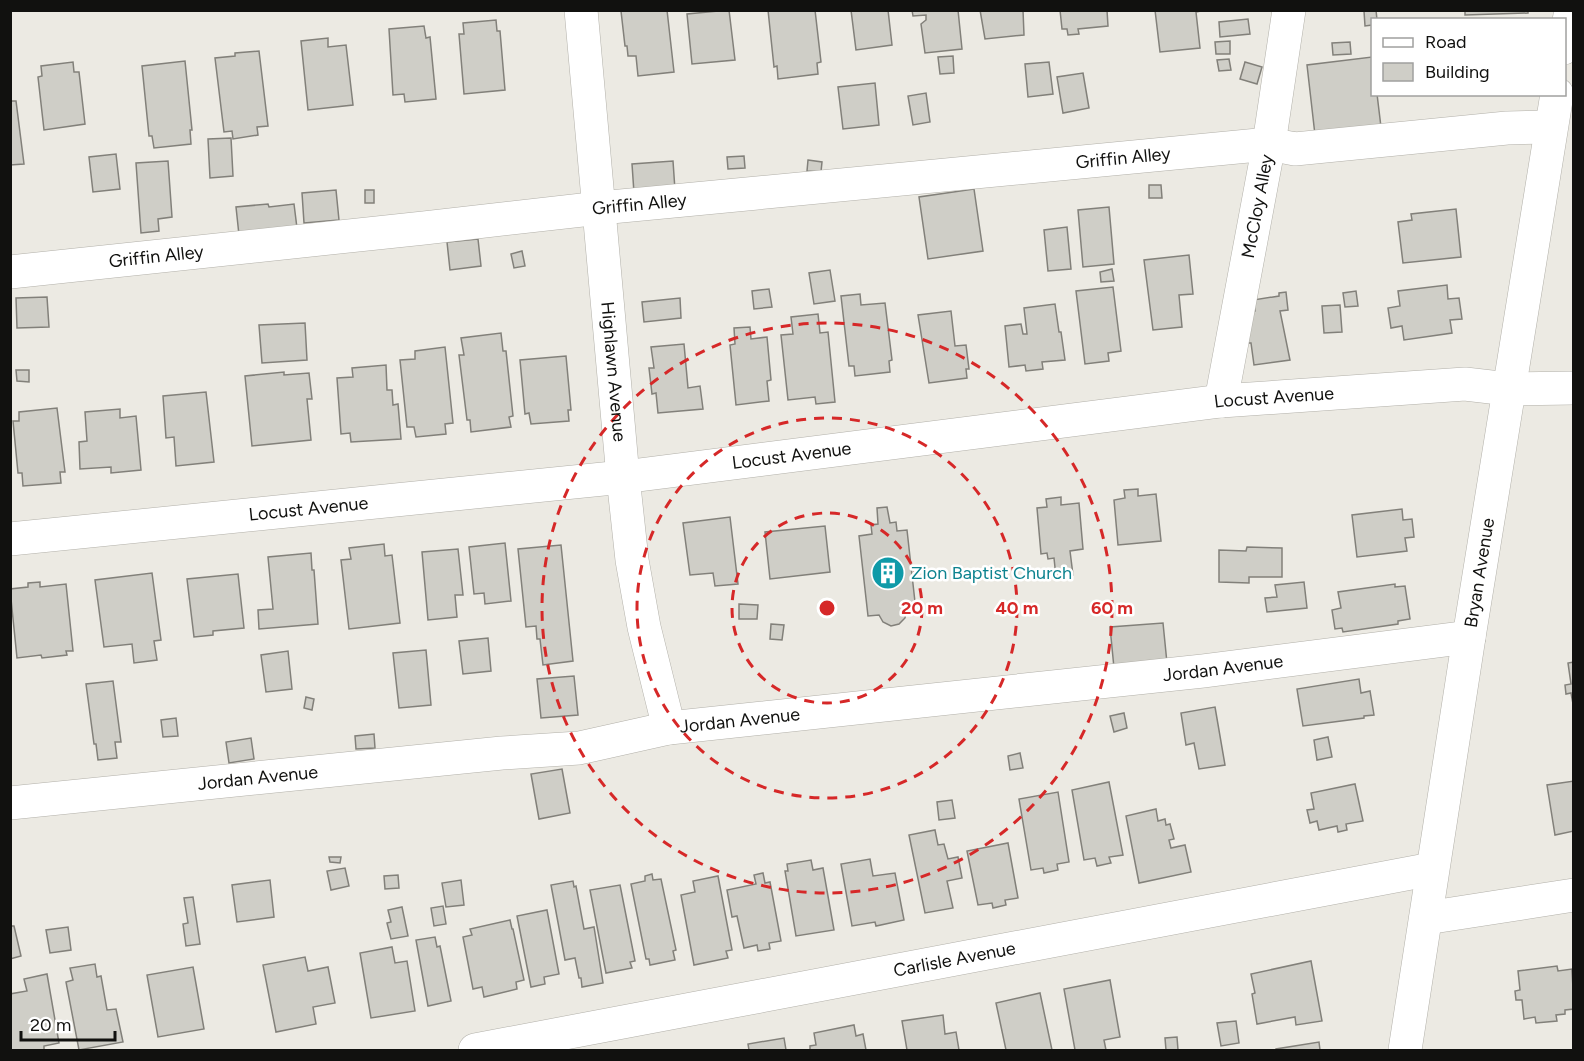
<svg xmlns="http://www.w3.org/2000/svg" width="1584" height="1061" viewBox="0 0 1584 1061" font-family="Figtree,sans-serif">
<rect width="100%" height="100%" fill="#eceae3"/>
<g fill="#cfcec7" stroke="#82807a" stroke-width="1.5">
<polygon points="667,10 674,72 638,76 636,56 628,56 627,46 625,46 621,11"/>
<polygon points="729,10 735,60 692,64 687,14"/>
<polygon points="768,10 815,10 821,62 817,63 818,74 778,79 777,66 774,67"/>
<polygon points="851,10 888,10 892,45 856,50"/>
<polygon points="912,10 958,10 962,49 925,53 921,24 926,20 926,15 913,16"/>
<polygon points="980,10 1023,10 1024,35 985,39"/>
<polygon points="1060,10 1107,10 1108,26 1078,29 1079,34 1068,35 1067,29 1062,29"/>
<polygon points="1155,10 1206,10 1196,12 1200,48 1160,52"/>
<polygon points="1376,10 1377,20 1372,20 1372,25 1365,26 1364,11"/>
<polygon points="1465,10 1528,10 1528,13 1465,15"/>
<polygon points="1248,19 1250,34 1220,37 1219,22"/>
<polygon points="496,20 497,31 500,31 505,90 464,94 459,34 464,34 463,23"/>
<polygon points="424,26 426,38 430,37 436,99 405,102 404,94 393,95 389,29"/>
<polygon points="328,38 328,47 346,45 353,105 308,110 301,41"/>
<polygon points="1230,41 1230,54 1216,54 1215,42"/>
<polygon points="1350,42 1351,54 1333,55 1332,43"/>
<polygon points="259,51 268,126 257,127 258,135 233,139 232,131 224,132 215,58 235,56 235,53"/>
<polygon points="953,56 954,73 940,74 938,57"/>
<polygon points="1372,57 1372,94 1377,94 1381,127 1315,135 1307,65"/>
<polygon points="1229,59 1231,70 1219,71 1217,60"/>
<polygon points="185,61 192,130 190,130 191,144 154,148 152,136 149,136 142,66"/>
<polygon points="73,62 74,72 79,72 85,124 44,130 38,77 42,76 41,66"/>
<polygon points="1049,62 1053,94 1028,97 1025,64"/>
<polygon points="1245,62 1262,67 1257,84 1240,79"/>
<polygon points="1083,73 1089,108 1063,113 1057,77"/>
<polygon points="875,83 879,125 843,129 838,87"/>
<polygon points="926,93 930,122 913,125 908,96"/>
<polygon points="10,101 16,101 24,164 10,165"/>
<polygon points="231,138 233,176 210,178 208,139"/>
<polygon points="116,154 120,189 93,192 89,157"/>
<polygon points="744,156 745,168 728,169 727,157"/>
<polygon points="808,160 822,162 821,172 807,171"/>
<polygon points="168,161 172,217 158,219 159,231 141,233 136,163"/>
<polygon points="673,161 675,190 634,193 632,164"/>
<polygon points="1149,185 1161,185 1162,198 1149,198"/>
<polygon points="974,189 983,251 928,259 919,197"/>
<polygon points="336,190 339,220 304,223 302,193"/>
<rect x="365" y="190" width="9" height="13"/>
<polygon points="268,204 269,207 294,204 297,228 239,235 236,207"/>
<polygon points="1109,207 1114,264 1083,267 1078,210"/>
<polygon points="1456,209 1461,257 1403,263 1398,222 1412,220 1411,214"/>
<polygon points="1067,227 1071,269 1048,271 1044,230"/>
<polygon points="478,239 481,266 450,270 447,242"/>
<polygon points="522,251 525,266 514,268 511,254"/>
<polygon points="1189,255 1193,294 1179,295 1182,327 1153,330 1144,260"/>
<polygon points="1112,269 1114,281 1101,282 1100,272"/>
<polygon points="830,270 835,301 814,304 809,273"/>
<polygon points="1447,285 1448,299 1459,298 1462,319 1450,320 1452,333 1404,340 1402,326 1391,328 1388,308 1400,306 1398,291"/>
<polygon points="1113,287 1121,351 1108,353 1109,361 1085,364 1076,291"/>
<polygon points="769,289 772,307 754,309 752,291"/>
<polygon points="1356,291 1358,306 1345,307 1343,293"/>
<polygon points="1286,292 1288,310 1280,311 1290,360 1254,365 1251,343 1248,343 1247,313 1255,311 1253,300 1279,296 1279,293"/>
<polygon points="860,294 861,305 885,303 892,360 889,361 890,372 855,376 854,366 849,366 841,296"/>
<polygon points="47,297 49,327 17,328 16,298"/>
<polygon points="680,298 681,318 644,322 642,302"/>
<polygon points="1055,304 1059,332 1061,332 1065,360 1042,362 1043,369 1026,371 1025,365 1009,367 1005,326 1021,324 1023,334 1027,334 1024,308"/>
<polygon points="1340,305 1342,332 1324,333 1322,306"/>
<polygon points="951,311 955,346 966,345 969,369 966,369 967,378 929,383 918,315"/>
<polygon points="818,314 820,333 828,332 835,402 816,404 815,397 788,400 781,335 793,334 791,317"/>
<polygon points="305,323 307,360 262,363 259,325"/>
<polygon points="750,327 751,339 767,337 771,380 767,381 769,401 736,405 730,345 735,344 734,328"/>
<polygon points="501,333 503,351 506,351 513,416 509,417 511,427 471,432 470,420 467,420 459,355 464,355 461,338"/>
<polygon points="684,344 688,388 700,386 703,409 658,413 656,393 652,394 649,368 654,368 651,347"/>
<polygon points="445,347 453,423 445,424 446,434 416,437 414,427 407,427 400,360 415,359 415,351"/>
<polygon points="566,356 571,410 568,410 569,421 531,424 529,413 525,414 520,360"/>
<polygon points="386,365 387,390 392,390 393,405 398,404 401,439 351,442 350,433 341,434 337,378 353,377 352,368"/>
<polygon points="16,370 29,370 29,382 17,381"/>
<polygon points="284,372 284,375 309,373 312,399 307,399 311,440 252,446 245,376"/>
<polygon points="206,392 214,462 176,466 174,437 166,438 163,396"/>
<polygon points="57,408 65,472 60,472 61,483 23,486 22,473 18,473 13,421 19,421 19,412"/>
<polygon points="120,409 120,418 136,416 141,470 111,473 111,467 80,469 79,442 87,441 85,412"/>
<polygon points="1138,489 1138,496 1156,494 1161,541 1118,545 1114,500 1125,498 1124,490"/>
<polygon points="1061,497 1061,505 1079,503 1083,549 1070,551 1073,575 1056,577 1054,558 1048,559 1047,553 1041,554 1037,508 1047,507 1046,499"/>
<polygon points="887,507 890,523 896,522 897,531 907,530 916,611 906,612 905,618 899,624 891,626 883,622 879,615 868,616 859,536 872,534 871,525 878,524 877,508"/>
<polygon points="1402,509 1403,520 1412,519 1414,537 1405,538 1407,551 1357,557 1352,515"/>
<polygon points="730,517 738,584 715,586 713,573 690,575 683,523"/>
<polygon points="825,526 830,572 770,579 765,532"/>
<polygon points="505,543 511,601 485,604 484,593 474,594 469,547"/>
<polygon points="384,544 385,556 392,555 400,623 349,629 341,560 351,559 349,548"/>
<polygon points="561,545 573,661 543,665 540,639 537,639 536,626 526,627 518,549"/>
<polygon points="1247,547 1282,548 1282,577 1249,577 1249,583 1219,582 1219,550 1246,551"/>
<polygon points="458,549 463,595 455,595 457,617 428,620 422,552"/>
<polygon points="311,553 312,570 314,570 318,624 259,629 258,610 273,609 268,557"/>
<polygon points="152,573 161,640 154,641 157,660 134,663 132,644 104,647 95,580"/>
<polygon points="238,574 244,628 213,631 213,635 194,637 187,579"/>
<polygon points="40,582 40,587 66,584 73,651 66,651 67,655 42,658 41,655 17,658 10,589 28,587 28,583"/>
<polygon points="1304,582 1307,608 1267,612 1265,598 1277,597 1275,585"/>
<polygon points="1395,584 1395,587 1405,586 1410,619 1398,621 1398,624 1343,632 1342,628 1335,629 1332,610 1341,608 1338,592"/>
<polygon points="739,604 758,605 757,619 739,619"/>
<polygon points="1163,623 1167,663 1114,668 1110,627"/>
<polygon points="771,624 784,625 782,640 770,639"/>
<polygon points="488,638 491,671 463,674 459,641"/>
<polygon points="426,650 431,705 399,708 393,653"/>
<polygon points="288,651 292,689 266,692 261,655"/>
<polygon points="1574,662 1574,709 1571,693 1566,694 1565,685 1571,684 1568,663"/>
<polygon points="574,676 578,715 541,718 537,679"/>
<polygon points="1359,679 1361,693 1370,691 1374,715 1364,716 1364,718 1303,726 1297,689"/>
<polygon points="113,681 121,742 115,742 117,758 98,760 96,744 94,744 86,684"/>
<polygon points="306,697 314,699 312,710 304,708"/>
<polygon points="1215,707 1225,765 1199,769 1194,743 1186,745 1181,713"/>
<polygon points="1124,713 1127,728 1114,732 1110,716"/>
<polygon points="176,718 178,736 163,737 161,720"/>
<polygon points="374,734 375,748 356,749 355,736"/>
<polygon points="1328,737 1332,757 1317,760 1314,740"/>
<polygon points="251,738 254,759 229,763 226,742"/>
<polygon points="1020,753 1023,768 1010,770 1008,756"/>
<polygon points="562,769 570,813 539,819 531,774"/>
<polygon points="1574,781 1574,831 1555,835 1547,785"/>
<polygon points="1109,782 1123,855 1109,857 1111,863 1097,866 1095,858 1084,860 1072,790"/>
<polygon points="1355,784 1363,821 1346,824 1347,830 1338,832 1337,826 1319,830 1317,821 1310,823 1307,810 1314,809 1311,793"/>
<polygon points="1058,792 1069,862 1057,864 1058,870 1044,873 1043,868 1031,870 1019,799"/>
<polygon points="952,800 955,818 939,820 937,802"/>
<polygon points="1156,809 1158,821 1165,819 1166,825 1170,824 1174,839 1169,840 1171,848 1185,845 1191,872 1139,883 1126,816"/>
<polygon points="935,830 938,845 944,844 948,859 958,857 962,878 947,881 953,908 925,913 909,835"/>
<polygon points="1008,843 1018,898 1005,900 1006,905 993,908 992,903 978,905 967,851"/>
<polygon points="329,857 341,857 340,863 330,862"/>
<polygon points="870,859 873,876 895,873 904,920 876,926 875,922 852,926 841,864"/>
<polygon points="811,860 813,870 823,868 834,930 796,936 785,871 788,871 787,864"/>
<polygon points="345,868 349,886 331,890 327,871"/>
<polygon points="763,873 765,883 770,882 781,941 769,943 770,949 758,951 757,945 744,948 737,916 732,917 727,890 756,884 754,875"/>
<polygon points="652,874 653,880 661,879 676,950 673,951 675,960 650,965 649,959 646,959 631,884 645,881 645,876"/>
<polygon points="398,875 399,888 385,889 384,876"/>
<polygon points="718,876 732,950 726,951 728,958 694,965 681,895 695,892 693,881"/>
<polygon points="270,880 274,917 237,922 232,885"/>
<polygon points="461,880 464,905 446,907 442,883"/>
<polygon points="573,881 574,887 576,886 584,929 594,927 603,983 582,987 581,978 579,978 575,958 565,960 551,885"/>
<polygon points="620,885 635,961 630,962 632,968 606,973 590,890"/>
<polygon points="193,897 200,944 186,946 183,924 188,923 184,898"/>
<polygon points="443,906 446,924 434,926 431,908"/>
<polygon points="402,907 408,936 391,939 387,923 391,922 388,910"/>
<polygon points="547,910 559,974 544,977 545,984 531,987 517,916"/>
<polygon points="510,920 512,929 513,929 524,980 516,982 517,989 484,997 482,987 473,989 463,937 472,935 470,929"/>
<polygon points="10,926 14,926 21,956 10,959"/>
<polygon points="68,927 71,950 50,953 46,930"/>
<polygon points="435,937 437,947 440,946 451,1001 428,1006 416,940"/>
<polygon points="392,947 395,963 407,961 415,1011 371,1018 360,953"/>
<polygon points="305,957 308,971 328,967 335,1003 313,1007 316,1024 276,1032 263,965"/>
<polygon points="1311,961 1322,1021 1296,1025 1295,1017 1257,1024 1252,994 1255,993 1251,974"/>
<polygon points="95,964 97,977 101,976 107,1010 116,1009 123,1042 79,1050 66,982 73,980 70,968"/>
<polygon points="1557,966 1558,971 1572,969 1574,1009 1565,1010 1565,1014 1556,1015 1557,1021 1536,1023 1535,1017 1524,1019 1522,1000 1516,1000 1515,991 1520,990 1518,971"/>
<polygon points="193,967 204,1029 158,1037 147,975"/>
<polygon points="47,974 59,1043 44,1046 44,1050 10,1050 10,994 27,991 24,979"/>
<polygon points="1110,980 1120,1037 1104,1040 1106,1050 1075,1050 1064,989"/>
<polygon points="1040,993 1052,1050 1006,1050 996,1003"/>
<polygon points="943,1015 945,1034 956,1032 959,1050 907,1050 902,1021"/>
<polygon points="1236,1021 1239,1043 1221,1046 1217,1023"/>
<polygon points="854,1025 856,1036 863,1034 866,1050 810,1050 810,1046 816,1045 814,1033"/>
<polygon points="1177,1037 1178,1050 1166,1050 1165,1038"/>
<polygon points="784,1038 786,1050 749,1050 748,1044"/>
<polygon points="1319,1042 1320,1050 1276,1050 1276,1049"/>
</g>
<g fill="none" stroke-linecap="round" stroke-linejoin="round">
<g stroke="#b2b0a9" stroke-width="34">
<g id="minor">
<path id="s1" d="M 581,10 L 623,477 L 632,560 L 644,627 L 669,728"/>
<polyline points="1564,48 1571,10"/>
<path id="s2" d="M 10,272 L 424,228 L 600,208 L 1269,144 L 1295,149 L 1507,128 L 1551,127"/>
<path id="s3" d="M 1221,401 L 1269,144 L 1289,10"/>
<path id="s4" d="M 10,539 L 623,477 L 1221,401 L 1465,384 L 1508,389 L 1574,388"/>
<path id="s5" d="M 10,803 L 502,753 L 579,748 L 669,728 L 1203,671 L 1469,637"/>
<polyline points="1426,918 1574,895"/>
<path id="s6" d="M 475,1050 L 1432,869"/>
<path id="s7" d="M 1405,1050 L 1469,637 L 1557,94"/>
</g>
</g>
<use href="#minor" stroke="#fff" stroke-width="33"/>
</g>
<g fill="none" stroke="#d62828" stroke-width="3" stroke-dasharray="10 8">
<circle cx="827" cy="608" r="95"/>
<circle cx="827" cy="608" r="190"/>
<circle cx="827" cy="608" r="285"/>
</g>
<defs>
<g id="building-disc" transform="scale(1.725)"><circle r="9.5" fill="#0f9aa8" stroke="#fff"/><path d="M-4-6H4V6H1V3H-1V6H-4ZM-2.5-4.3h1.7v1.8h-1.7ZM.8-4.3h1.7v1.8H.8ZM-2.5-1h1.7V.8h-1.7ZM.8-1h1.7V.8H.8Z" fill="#fff"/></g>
</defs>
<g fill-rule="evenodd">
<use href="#building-disc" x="888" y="573"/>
</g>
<g text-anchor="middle" stroke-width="5" stroke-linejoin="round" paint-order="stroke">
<g font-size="18" fill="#11110f" stroke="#fff">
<text dy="6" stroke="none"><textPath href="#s2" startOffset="1119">Griffin Alley</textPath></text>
<text dy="6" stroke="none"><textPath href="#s2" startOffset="633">Griffin Alley</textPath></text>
<text dy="6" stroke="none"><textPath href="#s3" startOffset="198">McCloy Alley</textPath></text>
<text dy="6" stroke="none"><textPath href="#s2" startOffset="147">Griffin Alley</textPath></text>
<text dy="6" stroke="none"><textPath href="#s1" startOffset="363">Highlawn Avenue</textPath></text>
<text dy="6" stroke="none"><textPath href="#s4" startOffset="1272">Locust Avenue</textPath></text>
<text dy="6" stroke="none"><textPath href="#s4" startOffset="786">Locust Avenue</textPath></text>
<text dy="6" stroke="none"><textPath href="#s4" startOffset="300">Locust Avenue</textPath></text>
<text dy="6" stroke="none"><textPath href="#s7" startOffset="483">Bryan Avenue</textPath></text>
<text dy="6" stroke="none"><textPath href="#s5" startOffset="1221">Jordan Avenue</textPath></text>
<text dy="6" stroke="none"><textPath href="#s5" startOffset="735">Jordan Avenue</textPath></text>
<text dy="6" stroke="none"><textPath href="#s5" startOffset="249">Jordan Avenue</textPath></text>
<text dy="6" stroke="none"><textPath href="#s6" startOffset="488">Carlisle Avenue</textPath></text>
</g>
<g font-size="18" fill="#0d838f" stroke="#fff" text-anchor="start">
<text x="911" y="579">Zion Baptist Church</text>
</g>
</g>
<circle cx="827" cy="608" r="9" fill="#d62828" stroke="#fff" stroke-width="3"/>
<g font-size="18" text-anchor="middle" font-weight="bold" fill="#d62828" stroke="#fff" stroke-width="5" stroke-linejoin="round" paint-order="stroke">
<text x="922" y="614">20 m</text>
<text x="1017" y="614">40 m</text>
<text x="1112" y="614">60 m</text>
</g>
<rect width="1584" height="1061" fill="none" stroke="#11110f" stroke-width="24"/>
<rect x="1371" y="18" width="195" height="78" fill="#ffffff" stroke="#a0a09f" stroke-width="1.5"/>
<rect x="1383" y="38" width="30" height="9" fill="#ffffff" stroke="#a0a09f" stroke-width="1.5"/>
<text x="1425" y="48" font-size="18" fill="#11110f">Road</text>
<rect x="1383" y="63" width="30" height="18" fill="#cfcec7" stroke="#a0a09f" stroke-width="1.5"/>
<text x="1425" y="78" font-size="18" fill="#11110f">Building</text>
<path d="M21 1031v9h94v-9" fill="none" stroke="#11110f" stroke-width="3"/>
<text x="30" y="1031" font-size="18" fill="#11110f" stroke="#ffffff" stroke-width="4.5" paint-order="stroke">20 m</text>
</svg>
